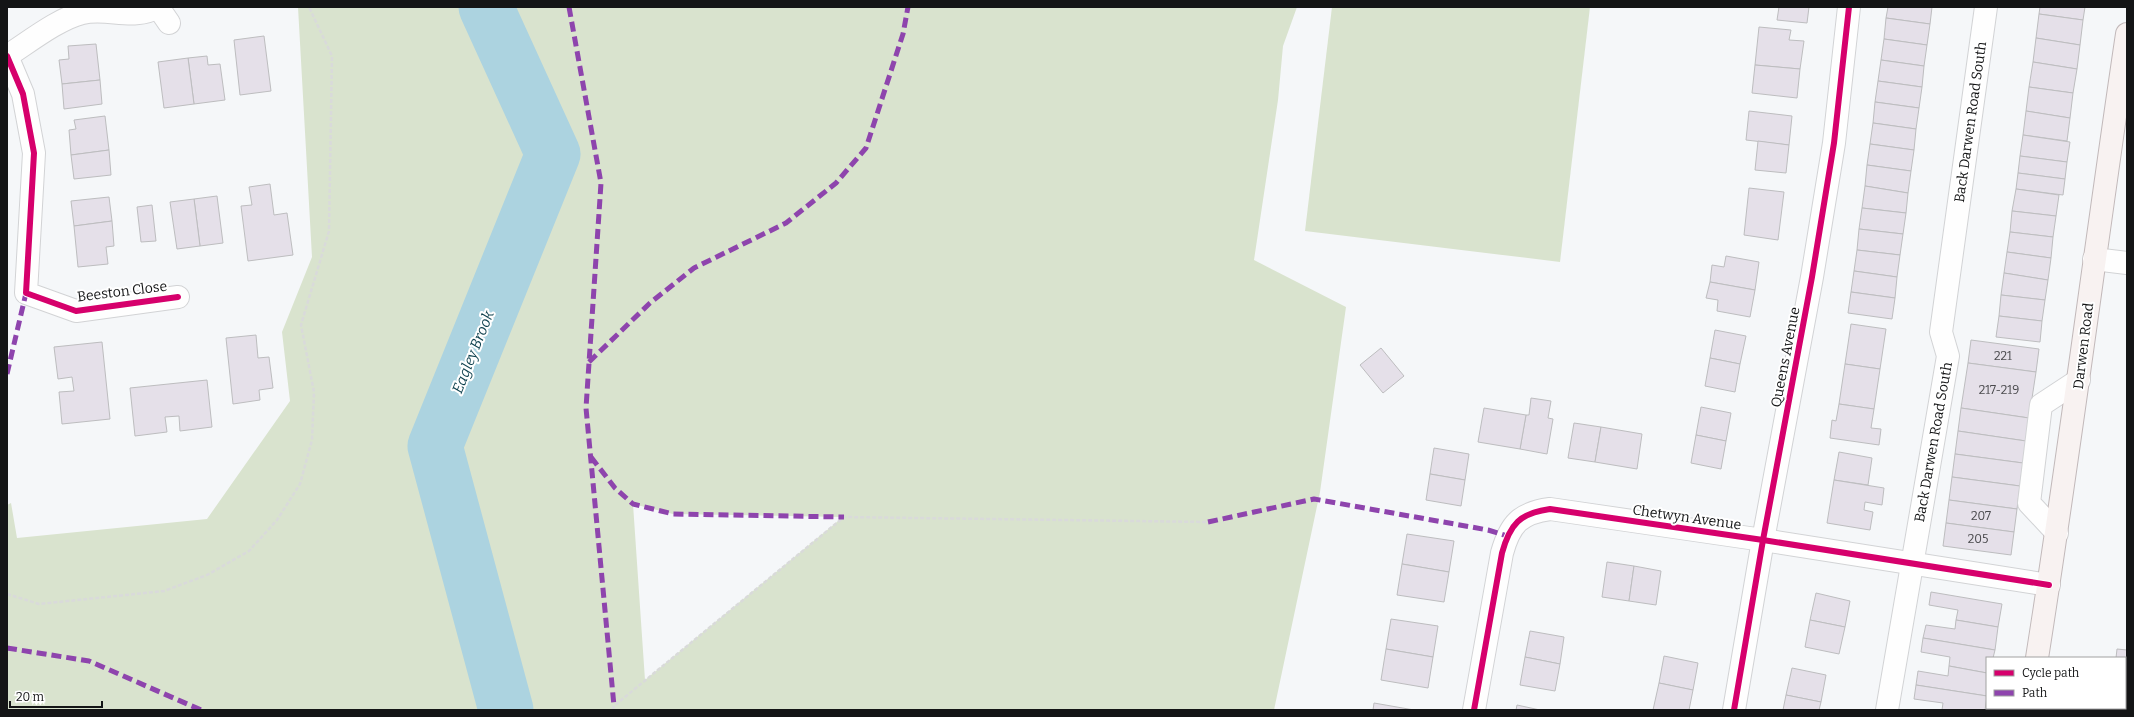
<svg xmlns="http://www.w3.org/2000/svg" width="2134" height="717" viewBox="0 0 2134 717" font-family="Bitter,serif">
<rect width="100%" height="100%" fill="#f5f7f9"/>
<g fill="#d9e3ce" fill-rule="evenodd">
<path d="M 298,7 L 1297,7 L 1283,46 L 1278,100 L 1254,260 L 1346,307 L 1320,492 L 1274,710 L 7,710 L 7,505 L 11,503 L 17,538 L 207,519 L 290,401 L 282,332 L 312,257 ZM 633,504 L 673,514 L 843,517 L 645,680 Z"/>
<polygon points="1332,7 1590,7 1560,262 1305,231"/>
</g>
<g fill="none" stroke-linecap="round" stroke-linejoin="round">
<polyline stroke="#acd3e0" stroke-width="55" points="486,7 553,154 435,446 506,710"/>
</g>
<g fill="#e5e0e9" stroke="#bdbdbf">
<polygon points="1779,7 1809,7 1807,23 1777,20"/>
<polygon points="1888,7 1932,7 1930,24 1886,18"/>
<polygon points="2040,7 2085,7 2083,20 2039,14"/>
<polygon points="2039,14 2083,20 2080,45 2036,38"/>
<polygon points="1886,18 1930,24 1927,45 1884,39"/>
<polygon points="1759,27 1791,30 1789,40 1804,41 1800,69 1755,65"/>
<polygon points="264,36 271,91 240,95 234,40"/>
<polygon points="2036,38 2080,45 2077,69 2033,62"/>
<polygon points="1884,39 1927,45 1924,66 1881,60"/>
<polygon points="96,44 100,80 62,84 59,60 69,59 68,46"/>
<polygon points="207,56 208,65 220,64 225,100 194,104 188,58"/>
<polygon points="188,58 194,104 164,108 158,62"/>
<polygon points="1881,60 1924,66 1922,87 1878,81"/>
<polygon points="2033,62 2077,69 2073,93 2029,87"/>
<polygon points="1755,65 1800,69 1797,98 1752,93"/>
<polygon points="100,80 102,104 64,109 62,84"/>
<polygon points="1878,81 1922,87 1919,108 1875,102"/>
<polygon points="2029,87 2073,93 2070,118 2026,111"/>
<polygon points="1875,102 1919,108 1916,129 1873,123"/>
<polygon points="1749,111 1792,116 1789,145 1746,140"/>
<polygon points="2026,111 2070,118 2067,141 2023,135"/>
<polygon points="105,116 109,150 71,155 69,130 76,129 74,120"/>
<polygon points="1873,123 1916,129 1914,150 1870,144"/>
<polygon points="2023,135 2070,142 2067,162 2020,156"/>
<polygon points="1758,141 1789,145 1786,173 1755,170"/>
<polygon points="1870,144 1914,150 1911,171 1867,165"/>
<polygon points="109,150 111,175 74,179 71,155"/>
<polygon points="2020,156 2067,162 2065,179 2018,173"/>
<polygon points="1867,165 1911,171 1908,193 1865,186"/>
<polygon points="2018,173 2065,179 2063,195 2016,189"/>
<polygon points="270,184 274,215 287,213 293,255 248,261 241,206 252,205 249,187"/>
<polygon points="1865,186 1908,193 1906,213 1862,208"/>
<polygon points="1749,188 1784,192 1778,240 1744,235"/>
<polygon points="2016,189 2059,195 2056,216 2012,211"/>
<polygon points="217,196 223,243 200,246 194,199"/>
<polygon points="109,197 112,221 74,226 71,201"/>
<polygon points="194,199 200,246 177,249 170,202"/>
<polygon points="152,205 156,241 141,242 137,207"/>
<polygon points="1862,208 1906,213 1903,234 1859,229"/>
<polygon points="2012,211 2056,216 2053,237 2010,232"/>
<polygon points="112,221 114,246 106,247 108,264 78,267 74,226"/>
<polygon points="1859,229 1903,234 1900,255 1857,250"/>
<polygon points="2010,232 2053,237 2051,258 2007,252"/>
<polygon points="1857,250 1900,255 1897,277 1854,271"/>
<polygon points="2007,252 2051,258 2048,280 2004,273"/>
<polygon points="1726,256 1759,262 1755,290 1710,282 1712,265 1724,267"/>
<polygon points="1854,271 1897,277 1895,298 1851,292"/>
<polygon points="2004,273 2048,280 2045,300 2001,295"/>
<polygon points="1710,282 1755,290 1750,317 1717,311 1718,300 1706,298"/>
<polygon points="1851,292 1895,298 1892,319 1848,313"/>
<polygon points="2001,295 2045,300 2042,321 1999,316"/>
<polygon points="1999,316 2042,321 2040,342 1996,337"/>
<polygon points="1851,324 1886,329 1880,369 1845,364"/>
<polygon points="1715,330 1746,336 1740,364 1710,358"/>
<polygon points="256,335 258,358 269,357 273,388 259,390 260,400 233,404 226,338"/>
<polygon points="1971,340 2039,349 2036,372 1968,363"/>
<polygon points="102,342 110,419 62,424 59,392 74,391 72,377 58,379 54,347"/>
<polygon points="1381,348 1404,376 1383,393 1360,365"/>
<polygon points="1710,358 1740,364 1735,392 1705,386"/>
<polygon points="1968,363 2036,372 2029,418 1961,408"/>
<polygon points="1845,364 1880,369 1874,409 1839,404"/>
<polygon points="207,380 212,427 180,431 179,416 165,417 167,432 135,436 130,388"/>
<polygon points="1531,398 1551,401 1548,418 1553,419 1547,454 1520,449 1526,415 1529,415"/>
<polygon points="1839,404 1874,409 1871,428 1881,429 1879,445 1830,438 1832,420 1836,421"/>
<polygon points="1701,407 1731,413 1726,441 1696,435"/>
<polygon points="1484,408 1526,415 1520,449 1478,442"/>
<polygon points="1961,408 2029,418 2026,441 1958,431"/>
<polygon points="1574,423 1601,427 1595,462 1568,458"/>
<polygon points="1601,427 1642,434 1637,469 1595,462"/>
<polygon points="1958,431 2026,441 2023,463 1955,454"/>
<polygon points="1696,435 1726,441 1721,469 1691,463"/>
<polygon points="1434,448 1469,454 1465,480 1430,474"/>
<polygon points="1839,452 1872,458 1868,485 1834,480"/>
<polygon points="1955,454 2023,463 2020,486 1952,477"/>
<polygon points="1430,474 1465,480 1461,506 1426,500"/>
<polygon points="1952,477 2020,486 2017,509 1949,500"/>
<polygon points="1834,480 1884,488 1882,505 1865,502 1864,510 1873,512 1870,530 1827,523"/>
<polygon points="1949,500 2017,509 2014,532 1946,523"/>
<polygon points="1946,523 2014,532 2011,555 1943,546"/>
<polygon points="1407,534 1454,541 1449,572 1402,564"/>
<polygon points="1607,562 1634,566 1629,601 1602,597"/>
<polygon points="1402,564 1449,572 1444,602 1397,595"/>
<polygon points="1634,566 1661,571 1656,605 1629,601"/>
<polygon points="1931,592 2002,604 1998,627 1956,620 1958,610 1929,605"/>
<polygon points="1816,593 1850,601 1845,627 1810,620"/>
<polygon points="1391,619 1438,626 1433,657 1386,649"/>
<polygon points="1810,620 1845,627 1839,654 1805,647"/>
<polygon points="1956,620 1998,627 1995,650 1923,638 1926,625 1955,629"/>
<polygon points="1530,631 1564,637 1560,664 1525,657"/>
<polygon points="1923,638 1995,650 1993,658 1987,658 1987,673 1949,666 1950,657 1921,652"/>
<polygon points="1386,649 1433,657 1428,688 1381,680"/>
<polygon points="2117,649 2127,650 2127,672 2125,672 2125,658 2116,658"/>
<polygon points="1664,656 1698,663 1693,690 1659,683"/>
<polygon points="1525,657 1560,664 1555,691 1520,685"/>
<polygon points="1949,666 1987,673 1987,696 1916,685 1918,671 1948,676"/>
<polygon points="1792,668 1826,675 1821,702 1786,695"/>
<rect x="2125" y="672" width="2" height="22"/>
<polygon points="1659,683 1693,690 1689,710 1653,710"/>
<polygon points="1916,685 1987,696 1985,710 1942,710 1943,703 1914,699"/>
<polygon points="2125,694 2127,694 2127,710 2111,710 2111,708 2125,708"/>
<polygon points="1786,695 1821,702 1819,710 1783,710"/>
<polygon points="1374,703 1414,710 1373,710"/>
<polygon points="1517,705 1540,710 1516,710"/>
</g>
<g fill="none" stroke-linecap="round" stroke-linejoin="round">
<g stroke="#d2d3d5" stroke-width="24">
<g id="minor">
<polyline points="158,7 169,23"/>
<polyline points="7,56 23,94 34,153 26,293 76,311 178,297"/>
<path d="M 7,56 C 29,42 58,19 82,13 C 108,7 134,21 158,7"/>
<polyline points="2094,259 2127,263"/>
<polyline points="2057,533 2029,503 2041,405 2079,380"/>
<path d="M 1474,710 L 1502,553 C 1510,524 1520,513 1550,509 L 1763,540 L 2049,585"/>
<polyline points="1734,710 1763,540 1812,277 1834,143 1849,7"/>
<polyline points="1887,710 1948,356 1941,332 1986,7"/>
</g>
</g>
<g stroke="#c2b9ba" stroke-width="24">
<g id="major">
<path d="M 2037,658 C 2070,450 2096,242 2127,34"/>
<polyline points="2029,710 2030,708"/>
</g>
</g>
<g stroke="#d9dada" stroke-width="2.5" stroke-dasharray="4 2" stroke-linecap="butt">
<polyline points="7,594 39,604 164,591 207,575 249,551 277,520 300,484 312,440 314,392 301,325 329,231 332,56 309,7"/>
<polyline points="613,710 614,706 844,517 1208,522"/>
</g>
<use href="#minor" stroke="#fefefe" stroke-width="22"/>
<use href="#major" stroke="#f8f2f1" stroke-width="22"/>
<g stroke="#8e44ad" stroke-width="5" stroke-dasharray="10 5" stroke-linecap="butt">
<polyline points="569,7 601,183 586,408 614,706"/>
<polyline points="589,362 650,303 694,268 786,223 836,183 866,148 903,34 908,7"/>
<polyline points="7,374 26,293"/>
<polyline points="591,457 615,488 633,504 673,514 844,517"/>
<polyline points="1208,522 1314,499 1488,530 1507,536"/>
<polyline points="7,648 89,661 201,710"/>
</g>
<g stroke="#fff" stroke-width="8">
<g id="cycleway">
<polyline points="7,56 23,94 34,153 26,293 76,311 178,297"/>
<path d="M 1474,710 L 1502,553 C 1510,524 1520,513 1550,509 L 1763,540 L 2049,585"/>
<polyline points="1734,710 1763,540 1812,277 1834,143 1849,7"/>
</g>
</g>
<use href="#cycleway" stroke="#d6006c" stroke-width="6"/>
</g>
<g text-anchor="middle" stroke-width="4" stroke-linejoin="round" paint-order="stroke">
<g font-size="12" fill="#49494c">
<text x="2003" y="360">221</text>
<text x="1999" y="394">217-219</text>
<text x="1981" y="520">207</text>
<text x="1978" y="543">205</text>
</g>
<g font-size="14" fill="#141516" stroke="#fff">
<text transform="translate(1970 122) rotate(-82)" y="5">Back Darwen Road South</text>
<text transform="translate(122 291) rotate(-7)" y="5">Beeston Close</text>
<text transform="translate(2083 346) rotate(-83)" y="5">Darwen Road</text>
<text transform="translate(1785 357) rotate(-79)" y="5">Queens Avenue</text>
<text transform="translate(1933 442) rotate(-80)" y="5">Back Darwen Road South</text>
<text transform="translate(1687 517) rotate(8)" y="5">Chetwyn Avenue</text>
</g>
<g font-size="15" font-style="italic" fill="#0c3f4c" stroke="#fff">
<text transform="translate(473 352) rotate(-68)" y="5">Eagley Brook</text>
</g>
</g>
<rect width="2134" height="717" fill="none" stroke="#141516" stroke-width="16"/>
<rect x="1986" y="657" width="140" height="52" fill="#ffffff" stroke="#a1a1a2"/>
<rect x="1994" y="670" width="20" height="6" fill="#d6006c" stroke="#a1a1a2"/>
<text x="2022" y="677" font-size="12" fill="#141516">Cycle path</text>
<rect x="1994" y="690" width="20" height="6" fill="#8e44ad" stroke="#a1a1a2"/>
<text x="2022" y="697" font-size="12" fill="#141516">Path</text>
<path d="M10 701v6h92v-6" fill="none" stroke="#141516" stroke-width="2"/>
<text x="16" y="701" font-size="12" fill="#141516" stroke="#ffffff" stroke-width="3" paint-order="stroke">20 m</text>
</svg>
